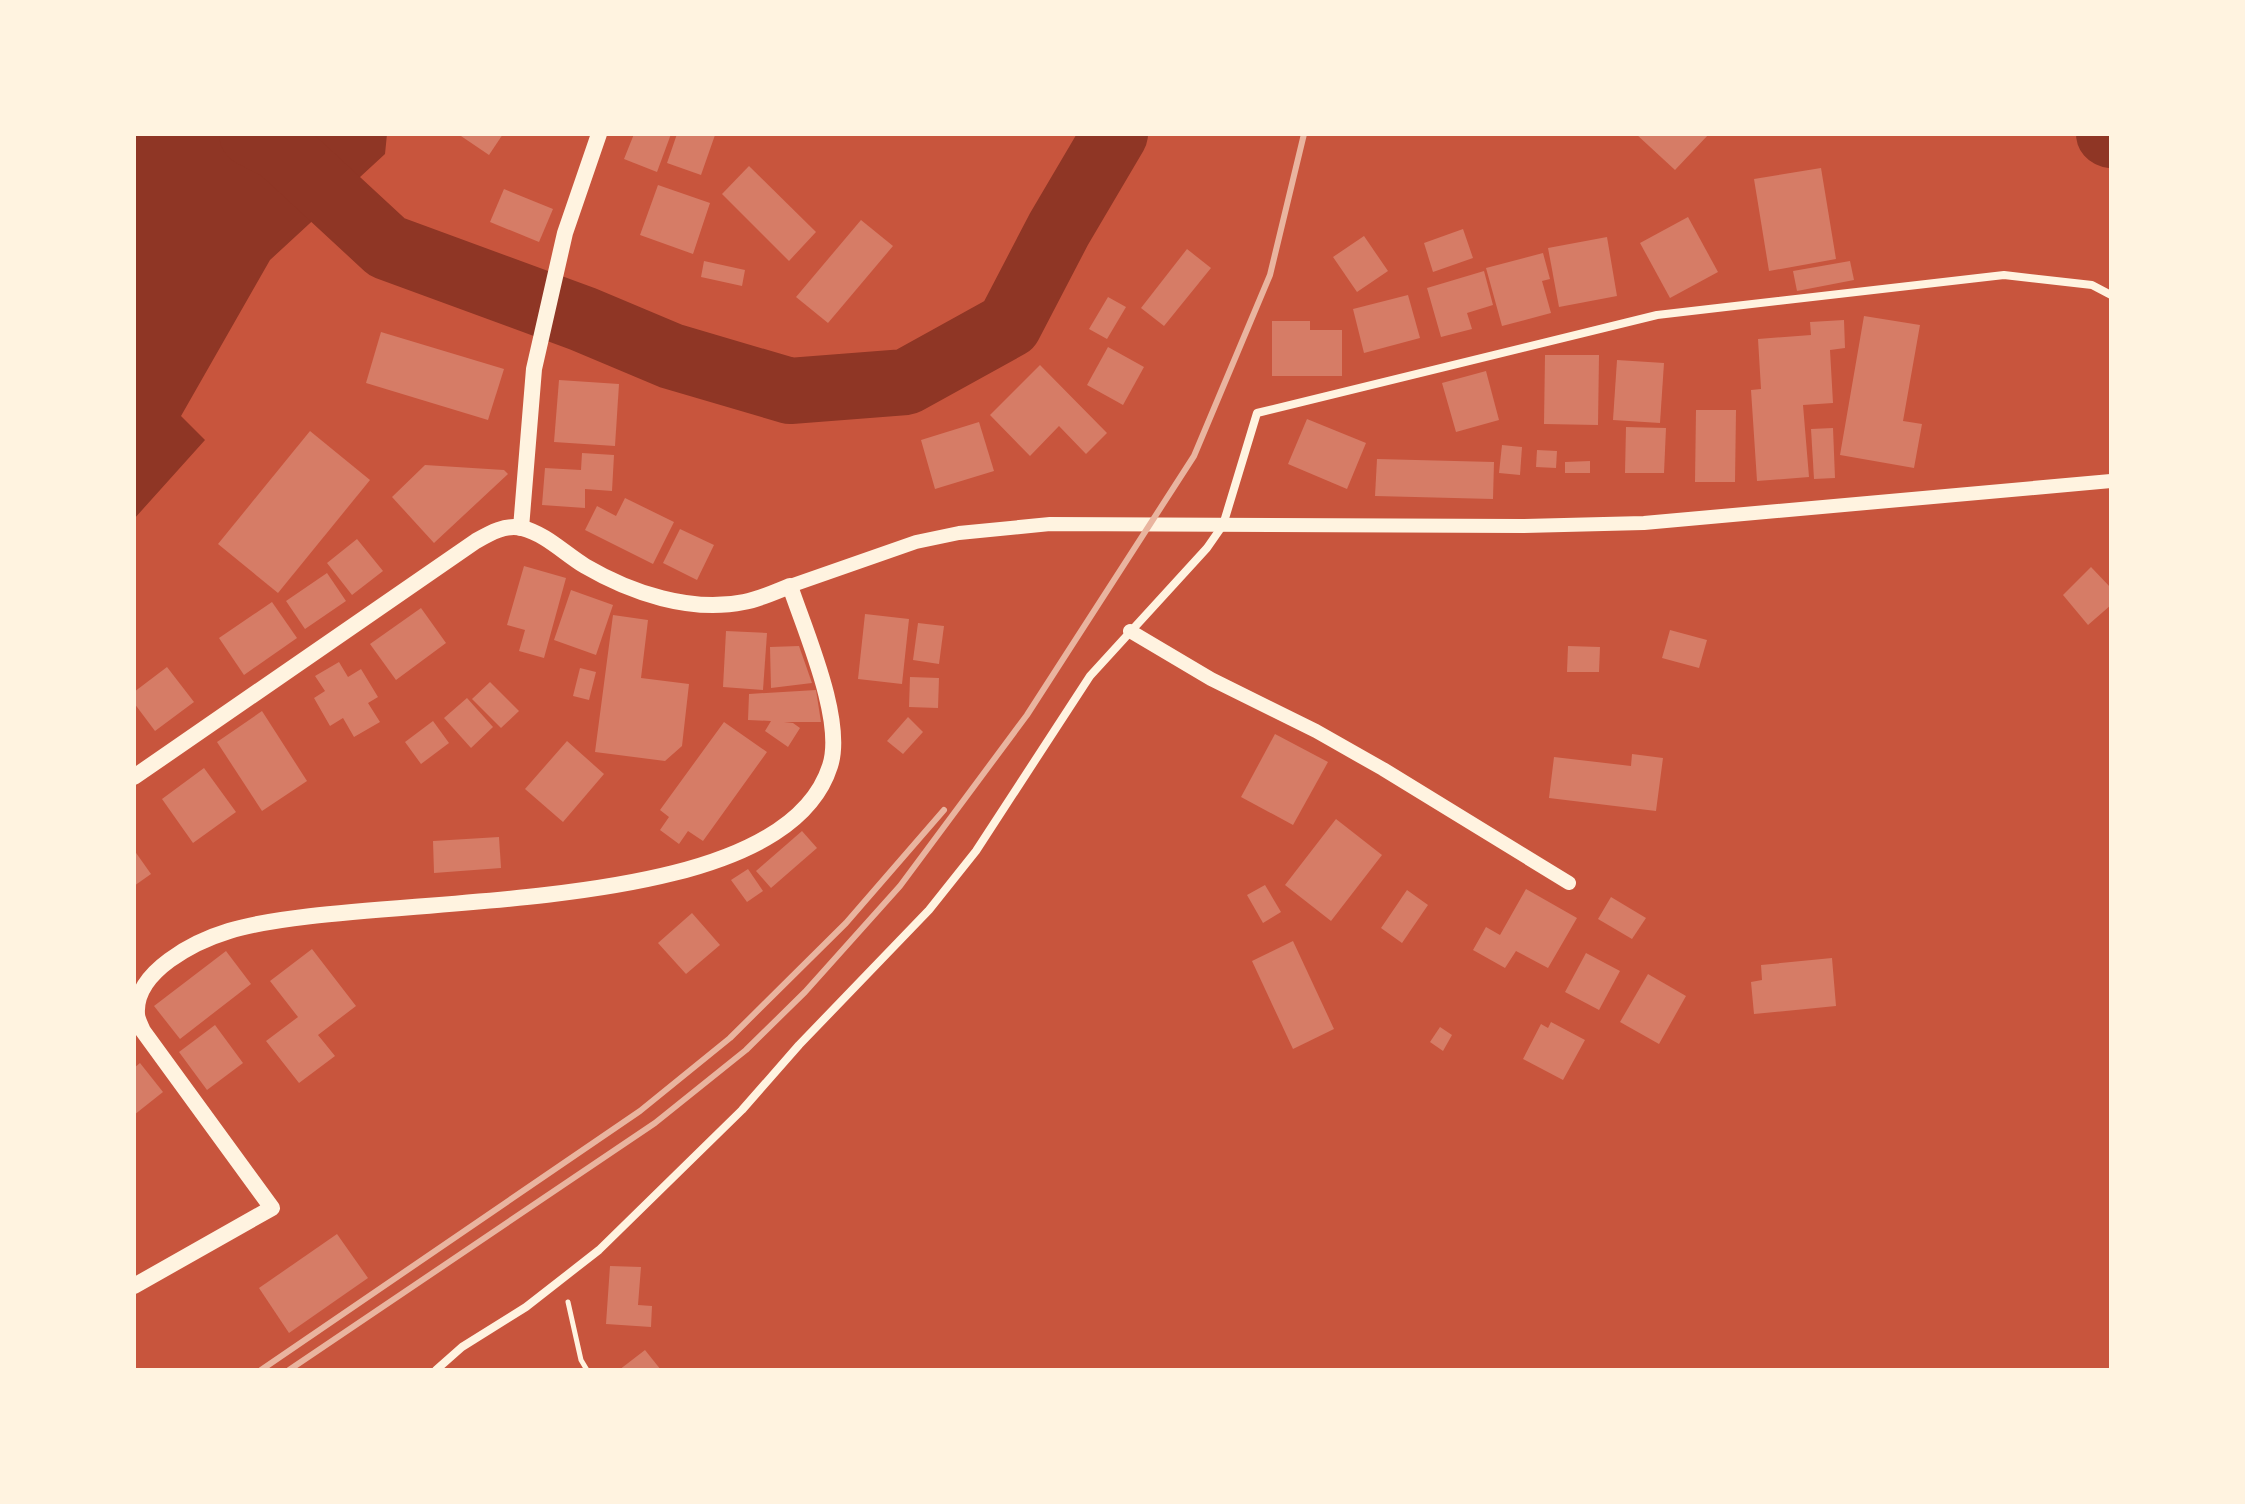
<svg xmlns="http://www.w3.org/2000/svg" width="2245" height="1504" viewBox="0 0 2245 1504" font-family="'Alegreya Sans',sans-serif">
<rect width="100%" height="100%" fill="#c8553d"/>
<polygon fill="#8f3625" points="134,134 387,134 385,154 270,260 181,416 205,440 134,519"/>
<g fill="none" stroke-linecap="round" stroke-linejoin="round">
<g stroke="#8f3625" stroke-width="66">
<polyline points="252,134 280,148 387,247 583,319 671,356 790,391 906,382 1009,325 1059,229 1115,134"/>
<polyline points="2109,134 2111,135"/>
</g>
</g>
<g fill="#d67c66">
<polygon points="458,134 503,134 489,155"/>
<polygon points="634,134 671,134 657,172 624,159"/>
<polygon points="677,134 715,135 701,175 667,163"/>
<polygon points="1636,134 1709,134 1675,170"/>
<polygon points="749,166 816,232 789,261 722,194"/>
<polygon points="1821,168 1836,259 1769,271 1754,179"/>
<polygon points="658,185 710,203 693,254 640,235"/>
<polygon points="504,189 553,209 539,242 490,222"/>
<polygon points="1688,217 1718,272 1670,298 1640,243"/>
<polygon points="861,220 893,246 828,323 796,297"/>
<polygon points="1463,229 1473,258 1433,272 1424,243"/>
<polygon points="1364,236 1388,271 1357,292 1333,257"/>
<polygon points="1607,237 1617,296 1559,307 1548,248"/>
<polygon points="1187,249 1211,268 1164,326 1141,308"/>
<polygon points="1543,253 1550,279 1542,281 1551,313 1502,326 1486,268"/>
<polygon points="704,261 745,270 742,286 701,277"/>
<polygon points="1850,261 1854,280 1797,291 1793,271"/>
<polygon points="1484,271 1493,305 1467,313 1472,329 1441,337 1427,288"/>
<polygon points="1408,295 1420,338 1364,353 1353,309"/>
<polygon points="1108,297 1126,307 1107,339 1089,329"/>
<polygon points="1864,316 1920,325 1903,421 1922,424 1914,468 1840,455"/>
<polygon points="1844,320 1845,348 1830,350 1833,403 1803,405 1809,477 1757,481 1751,390 1761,389 1758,339 1811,335 1810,322"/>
<polygon points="1272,321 1310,321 1310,330 1342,330 1342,376 1272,376"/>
<polygon points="381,332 504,369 488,420 366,383"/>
<polygon points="1108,347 1144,367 1123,405 1087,385"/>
<polygon points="1545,355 1599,355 1598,425 1544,424"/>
<polygon points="1617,360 1664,363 1660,423 1613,420"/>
<polygon points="1040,365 1107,433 1086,454 1059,426 1030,456 990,415"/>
<polygon points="1486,371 1499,420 1456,432 1442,383"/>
<polygon points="559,380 619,384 615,446 554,442"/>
<polygon points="1696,410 1736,410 1735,482 1695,482"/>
<polygon points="1307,419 1366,443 1347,489 1288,464"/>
<polygon points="979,422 994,471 935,489 921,440"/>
<polygon points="1626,427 1666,428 1664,473 1625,473"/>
<polygon points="1833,428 1835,478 1814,479 1811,429"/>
<polygon points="310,431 370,480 278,593 218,544"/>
<polygon points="1502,445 1522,447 1520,475 1499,473"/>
<polygon points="1537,450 1557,451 1556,468 1536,467"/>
<polygon points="582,453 614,455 612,491 585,489 585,508 542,505 545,468 581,470"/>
<polygon points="1377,459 1494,462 1493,499 1375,496"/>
<polygon points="1590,461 1590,473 1565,473 1565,462"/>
<polygon points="425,465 504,470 508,474 434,543 392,497"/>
<polygon points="625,498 674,522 653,564 585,530 597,506 616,516"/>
<polygon points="680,529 714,545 697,580 663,563"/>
<polygon points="357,539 383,571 352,595 327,563"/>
<polygon points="524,566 566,578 544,658 519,651 525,630 507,625"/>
<polygon points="2091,567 2111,588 2111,605 2088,625 2063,595"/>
<polygon points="327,573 346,601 305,629 286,601"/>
<polygon points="571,590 613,605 596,655 554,640"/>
<polygon points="272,602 297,638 244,675 219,638"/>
<polygon points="421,608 446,643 396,680 370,644"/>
<polygon points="865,614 909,619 902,684 858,679"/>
<polygon points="613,615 648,620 641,678 689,684 682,746 665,761 595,752"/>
<polygon points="918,623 944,626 939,664 913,660"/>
<polygon points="1670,630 1707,640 1699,668 1662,658"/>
<polygon points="726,631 767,633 763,690 723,687"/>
<polygon points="799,646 812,683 771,688 770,647"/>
<polygon points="1568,646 1600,647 1599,672 1567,672"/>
<polygon points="339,662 348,677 361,669 378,697 368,703 380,722 354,737 343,718 330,726 314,698 325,691 315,676"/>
<polygon points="167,667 194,702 155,731 134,703 134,692"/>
<polygon points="580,668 596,672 589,700 573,696"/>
<polygon points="910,677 939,678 938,708 909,707"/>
<polygon points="490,682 519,711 501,728 472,699"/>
<polygon points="816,690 821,722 784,722 793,723 800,728 788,747 765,731 771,721 748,720 749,694"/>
<polygon points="467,698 493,727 471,748 444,718"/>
<polygon points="262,711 307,781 262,811 217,742"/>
<polygon points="908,717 923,732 903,754 887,741"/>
<polygon points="433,721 449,743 421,764 405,742"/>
<polygon points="724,722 767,752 703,841 688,831 679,844 660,830 669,817 660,810"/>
<polygon points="1275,734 1328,762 1293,825 1241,797"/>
<polygon points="567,741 604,774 563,822 525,789"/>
<polygon points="1632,754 1663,758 1656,811 1549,798 1554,757 1631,766"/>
<polygon points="204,768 236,812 193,843 162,799"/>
<polygon points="1336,819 1382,855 1331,921 1285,885"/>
<polygon points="802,831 817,848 771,888 756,871"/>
<polygon points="499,837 501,868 434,873 433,841"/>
<polygon points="134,850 151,874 134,886"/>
<polygon points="748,869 763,891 747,902 731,880"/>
<polygon points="1265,885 1281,912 1263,923 1247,895"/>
<polygon points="1526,889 1577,918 1548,968 1516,951 1505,968 1473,950 1486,927 1500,935"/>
<polygon points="1407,890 1428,905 1402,943 1381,928"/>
<polygon points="1611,897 1646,918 1632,939 1598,919"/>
<polygon points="692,913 720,945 686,974 658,943"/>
<polygon points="1293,941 1334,1029 1293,1049 1252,961"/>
<polygon points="312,949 356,1006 318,1035 335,1056 299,1083 266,1041 298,1017 270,981"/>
<polygon points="226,951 251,984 180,1039 154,1006"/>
<polygon points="1586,953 1620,971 1599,1010 1565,992"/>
<polygon points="1832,958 1836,1006 1754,1014 1751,982 1762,980 1761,965"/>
<polygon points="1648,974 1686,996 1659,1044 1620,1022"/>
<polygon points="1551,1022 1585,1040 1563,1080 1523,1059 1541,1024 1548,1028"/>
<polygon points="215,1025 243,1063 207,1090 179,1052"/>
<polygon points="1440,1027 1452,1035 1443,1051 1430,1042"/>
<polygon points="140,1063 163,1092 134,1115 134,1068"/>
<polygon points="337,1234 368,1278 289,1333 259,1288"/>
<polygon points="610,1266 641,1267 638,1305 652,1306 651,1327 606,1324"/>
<polygon points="645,1350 661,1370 619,1370"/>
</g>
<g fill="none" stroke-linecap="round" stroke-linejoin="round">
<polyline stroke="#fff3e0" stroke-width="5" points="568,1302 581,1360 587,1370"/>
<polyline stroke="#fff3e0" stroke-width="8" points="436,1370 462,1347 526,1307 599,1250 742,1110 799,1045 929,910 976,851 1090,676 1207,548 1223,525 1257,413 1657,315 2004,275 2092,285 2111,295"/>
<g stroke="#fff3e0" stroke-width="14">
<polyline points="790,586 916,542 959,533 1050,524 1523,526 1644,523 2111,481"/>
<polyline points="1130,631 1211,679 1316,731 1383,769 1569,883"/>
</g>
<g stroke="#fff3e0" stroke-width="16">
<polyline points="521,528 534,369 565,233 599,134"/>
<path d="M 134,777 L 476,541 C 490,533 506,524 522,528 C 546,534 565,554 585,566 C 631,593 691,613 744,602 C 760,599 775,592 790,586 C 805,631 845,721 830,766 C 779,927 365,889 229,931 C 196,941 134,971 137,1014 C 137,1019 141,1026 143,1031 L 272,1208 L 134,1286"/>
</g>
<g stroke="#e9b49f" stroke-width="6">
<polyline points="261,1370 640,1111 730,1038 846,923 944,810"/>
<polyline points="289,1370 655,1123 746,1050 805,992 900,886 1027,715 1194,456 1270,275 1304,134"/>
</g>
</g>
<rect width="2245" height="1504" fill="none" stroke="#fff3e0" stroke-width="272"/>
</svg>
